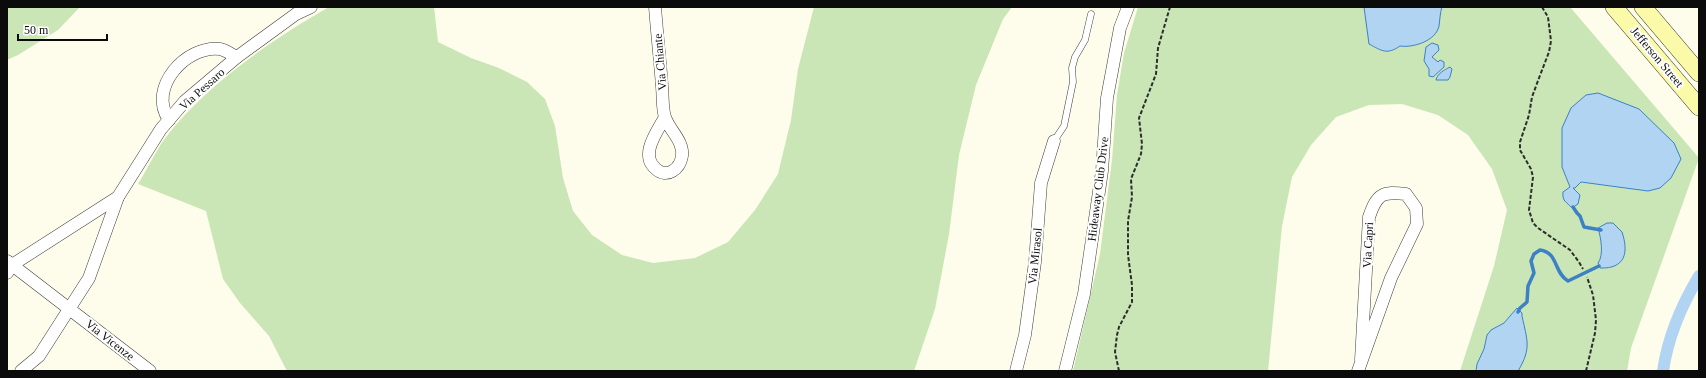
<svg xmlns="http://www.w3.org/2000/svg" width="1706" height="378" viewBox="0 0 1706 378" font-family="Georgia,serif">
<rect width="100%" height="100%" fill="#fefcea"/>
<g fill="#cae6b6">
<polygon points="7,7 80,7 58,30 18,55 7,60"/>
<path d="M 329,7 L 434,7 L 438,42 L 471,58 L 499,68 L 527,82 L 545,99 L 555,126 L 563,178 L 573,211 L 592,235 L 622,255 L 653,263 L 695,258 L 728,242 L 755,210 L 778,174 L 791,120 L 798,69 L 814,7 L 1012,7 L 1003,19 L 976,85 L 959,155 L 949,234 L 935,309 L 914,371 L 287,371 L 269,336 L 240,303 L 223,279 L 206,211 L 138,184 C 146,171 153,157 161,144 C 200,89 271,40 329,7 Z"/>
<polygon points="1138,7 1570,7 1699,158 1631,348 1627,371 1460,371 1494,266 1507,210 1492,169 1468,135 1438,115 1402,104 1369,105 1336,117 1311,145 1292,177 1282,226 1268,371 1073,371 1100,254 1112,160 1117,95 1124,53"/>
</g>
<g fill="#b1d4f3" stroke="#3c81c6">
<path d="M 1364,7 L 1442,7 C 1440,13 1440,19 1439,26 C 1436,41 1413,48 1400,46 C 1387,55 1382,51 1369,44 Z"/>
<polygon points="1432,43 1438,45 1439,50 1432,57 1438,62 1440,60 1444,62 1444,67 1433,77 1429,76 1429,69 1424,61 1426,47"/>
<path d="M 1450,67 L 1452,69 L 1450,77 L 1448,80 L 1436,80 C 1437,74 1444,70 1450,67 Z"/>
<path d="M 1598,93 L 1639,109 L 1674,143 L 1681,159 L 1671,178 L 1660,188 L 1648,191 L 1581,182 L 1575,188 L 1573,188 L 1580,195 L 1578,204 L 1572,208 C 1567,202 1562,202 1563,192 L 1570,187 L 1562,167 L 1562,128 L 1571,108 L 1586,95 Z"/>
<path d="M 1607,223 L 1613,223 L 1622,232 C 1629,253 1625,269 1600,268 L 1598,263 C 1604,255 1601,238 1598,228 Z"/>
<path d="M 1517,308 L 1522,313 L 1522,316 C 1527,340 1532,348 1518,371 L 1476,371 L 1477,364 L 1484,349 L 1487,335 L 1491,330 L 1504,323 Z"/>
</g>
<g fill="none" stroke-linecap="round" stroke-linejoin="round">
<g stroke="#3c81c6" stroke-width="3.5">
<polyline points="1573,207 1577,213 1580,216 1584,227 1601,230"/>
<path d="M 1518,312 L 1520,308 L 1527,302 L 1528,286 L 1534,273 L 1531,261 L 1534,254 L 1540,250 C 1558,252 1554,273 1568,281 L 1599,266"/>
</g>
<path stroke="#b1d4f3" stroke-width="12" d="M 1663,371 C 1668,336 1681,306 1699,276"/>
<g stroke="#3e3e3e" stroke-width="7">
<polyline id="service" points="1054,141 1064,126 1073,82 1072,68 1075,57 1085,40 1091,14"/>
</g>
<g stroke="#3e3e3e" stroke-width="13">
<g id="minor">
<path d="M 655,7 C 657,33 660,60 662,86 C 663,96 662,108 665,117 C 669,130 684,141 682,156 C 680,169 667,179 656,169 C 639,155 657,132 665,117"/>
<path d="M 169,120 C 147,88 186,45 220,49 C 226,50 232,55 237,57"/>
<polyline points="7,261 150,371"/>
<polyline points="7,273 12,265 118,197"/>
<polyline points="21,371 39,356 89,278 118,197 161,129 185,101 237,57 296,14 311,7"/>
<polyline points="1016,371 1025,335 1035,262 1041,183 1054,141"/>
<polyline points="1065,371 1084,294 1102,171 1107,98 1120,28 1128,7"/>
<path d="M 1358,371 L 1391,278 L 1417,224 L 1416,208 L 1406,194 C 1382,191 1377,194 1369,217 L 1361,360"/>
</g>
</g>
<g stroke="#2d2d2d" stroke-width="18">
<g id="secondary">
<polyline points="1614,7 1699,107"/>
<polyline points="1643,7 1699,73"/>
</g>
</g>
<g stroke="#2d2d2d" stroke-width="2" stroke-dasharray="4 2" stroke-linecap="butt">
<polyline points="1542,7 1548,17 1551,41 1549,52 1539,78 1532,97 1529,115 1520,142 1520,150 1531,169 1533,177 1529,210 1533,223 1538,228 1570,250 1579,262 1583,269"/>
<polyline points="1119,371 1115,352 1117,335 1119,327 1132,302 1132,285 1128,255 1128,221 1132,197 1131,179 1141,154 1142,144 1139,118 1156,74 1158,48 1170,7"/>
<polyline points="1586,371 1595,333 1596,320 1593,295 1587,277"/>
</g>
<use href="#service" stroke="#fff" stroke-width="6"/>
<use href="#minor" stroke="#fff" stroke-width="12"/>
<use href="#secondary" stroke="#fbfaa8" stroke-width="17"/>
</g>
<g text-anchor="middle" stroke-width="4" stroke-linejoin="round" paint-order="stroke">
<g font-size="12" fill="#0b0b0b" stroke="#fff">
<text transform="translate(1657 57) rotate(50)" y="4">Jefferson Street</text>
<text transform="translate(660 62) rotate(-95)" y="4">Via Chiante</text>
<text transform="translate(202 89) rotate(-42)" y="4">Via Pessaro</text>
<text transform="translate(1098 189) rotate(-83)" y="4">Hideaway Club Drive</text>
<text transform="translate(1368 245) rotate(-87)" y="4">Via Capri</text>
<text transform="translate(1035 256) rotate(-84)" y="4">Via Mirasol</text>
<text transform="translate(110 340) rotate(38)" y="4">Via Vicenze</text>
</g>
</g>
<rect width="1706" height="378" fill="none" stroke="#0b0b0b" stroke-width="16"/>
<path d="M18 34v6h89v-6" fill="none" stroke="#0b0b0b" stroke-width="2"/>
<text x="24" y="34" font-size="12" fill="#0b0b0b" stroke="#ffffff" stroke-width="3" paint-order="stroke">50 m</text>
</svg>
